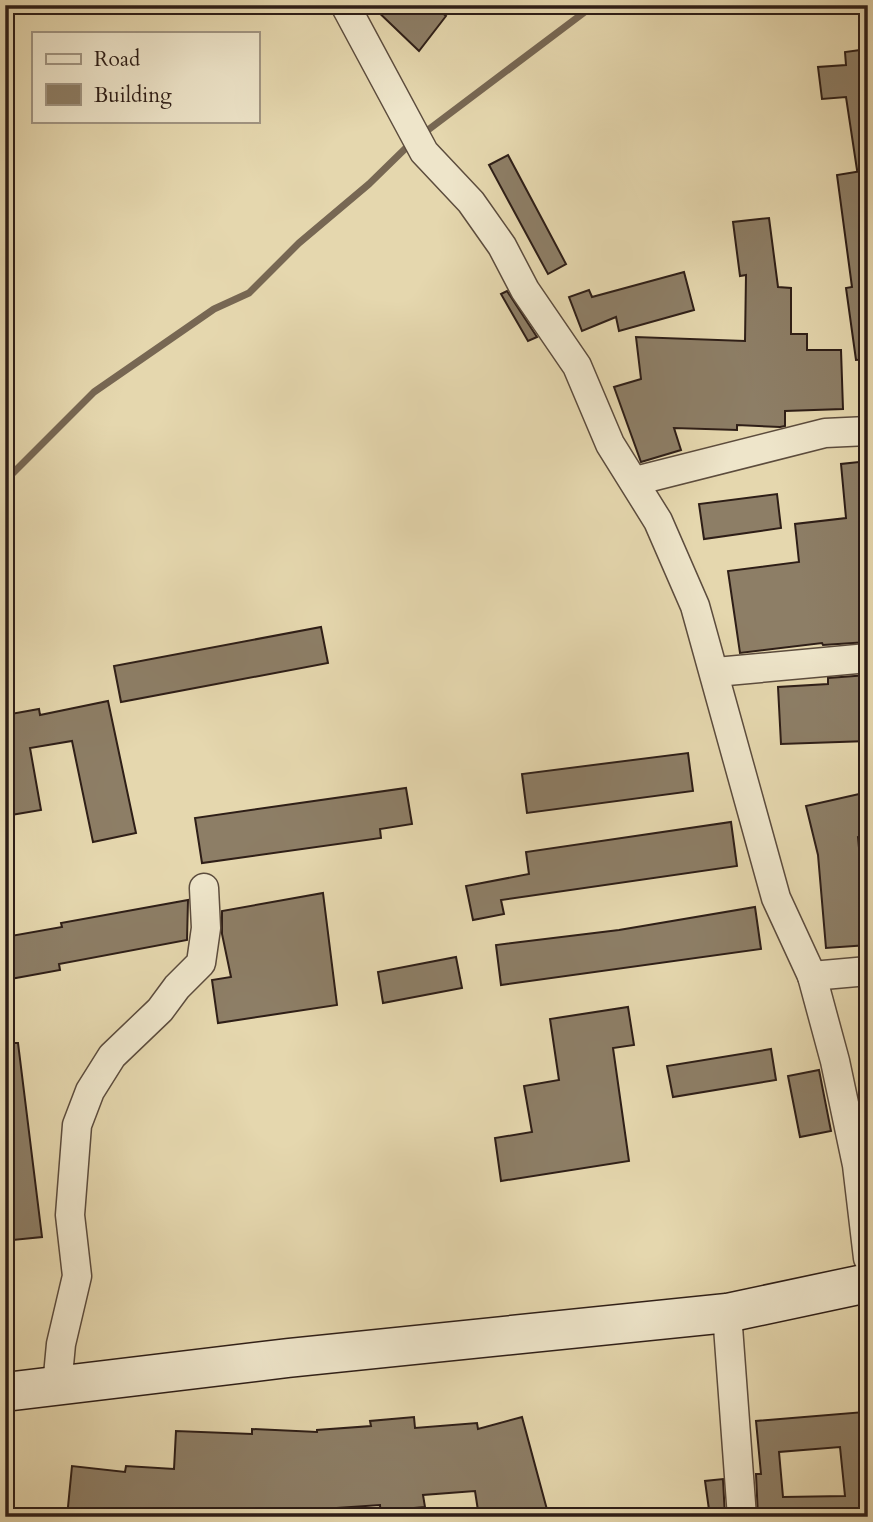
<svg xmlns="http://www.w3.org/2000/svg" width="873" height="1522" viewBox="0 0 873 1522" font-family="Cardo,serif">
<rect width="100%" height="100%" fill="#e5d7ae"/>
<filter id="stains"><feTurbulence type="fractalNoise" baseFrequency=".00286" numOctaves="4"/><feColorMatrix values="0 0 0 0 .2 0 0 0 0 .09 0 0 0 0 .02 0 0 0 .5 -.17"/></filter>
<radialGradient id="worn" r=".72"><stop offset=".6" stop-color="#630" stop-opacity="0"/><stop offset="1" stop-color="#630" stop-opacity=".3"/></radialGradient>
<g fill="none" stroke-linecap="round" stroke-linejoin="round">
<g stroke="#776753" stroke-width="7">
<polyline points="420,136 594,5"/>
<polyline points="5,481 94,392 214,309 249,293 299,243 369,184 411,143"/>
</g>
</g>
<g fill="#8d7e66" stroke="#2e1e17" stroke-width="2" fill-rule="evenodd">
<polygon points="371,5 433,5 446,16 419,51"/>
<polygon points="868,49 868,169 857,170 846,97 822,99 818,67 846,65 845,52"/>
<polygon points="508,155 566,264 548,274 489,165"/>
<polygon points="868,170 868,359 856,360 846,288 852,287 837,175"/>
<polygon points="769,218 778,287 791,288 791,334 807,334 807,350 841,350 843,409 785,411 785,426 780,427 737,425 737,430 674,428 681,450 641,462 614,387 641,379 636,337 745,341 746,275 740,276 733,222"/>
<polygon points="684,272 694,310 619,331 616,317 582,331 569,297 589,290 592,297"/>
<polygon points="507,291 537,337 528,341 501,294"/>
<polygon points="868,461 868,642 823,645 822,643 740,653 728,571 799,562 795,524 846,518 841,464"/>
<polygon points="777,494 781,528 704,539 699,504"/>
<polygon points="321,627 328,663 121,702 114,666"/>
<polygon points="868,675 868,741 781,744 778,687 828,684 828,678"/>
<polygon points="108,701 136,833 93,842 72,741 30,748 41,810 5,816 5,715 39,709 40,715"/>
<polygon points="688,753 693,791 527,813 522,774"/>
<polygon points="406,788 412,824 380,829 381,838 202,863 195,818"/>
<polygon points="868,792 868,835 858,837 868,945 826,948 818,855 806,806"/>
<polygon points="731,822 737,866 501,900 504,914 473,920 466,886 529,874 526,852"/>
<polygon points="323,893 337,1005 218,1023 212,980 231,977 222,934 222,911"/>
<polygon points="188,900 187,940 59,964 60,970 5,980 5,937 62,927 61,923"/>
<polygon points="755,907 761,949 501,985 496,945 619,930"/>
<polygon points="456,957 462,988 383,1003 378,972"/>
<polygon points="628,1007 634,1045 613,1048 629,1161 501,1181 495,1138 532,1132 524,1086 559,1080 550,1019"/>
<polygon points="5,1043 18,1043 42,1237 13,1240 5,1182"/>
<polygon points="771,1049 776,1080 673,1097 667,1066"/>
<polygon points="819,1070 831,1131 800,1137 788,1076"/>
<path d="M 864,1412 L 868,1517 L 758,1517 L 756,1474 L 761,1474 L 756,1421 ZM 840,1447 L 845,1496 L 783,1497 L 779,1452 Z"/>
<polygon points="414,1417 415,1428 477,1423 478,1429 522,1417 549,1517 479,1517 475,1491 423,1495 425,1507 415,1508 416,1517 381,1517 380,1505 293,1511 293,1517 67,1517 72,1466 125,1472 126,1466 174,1469 176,1431 252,1434 252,1429 317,1432 317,1430 371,1426 370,1421"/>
<polygon points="723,1479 725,1517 710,1517 705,1481"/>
</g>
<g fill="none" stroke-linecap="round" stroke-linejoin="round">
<g stroke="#5c4c3d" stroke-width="31">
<g id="minor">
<polyline points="345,5 424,152 471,202 502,246 525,290 577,366 610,444 658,521 695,606 776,898 812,976 835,1061 857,1165 868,1258"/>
<polyline points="635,481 825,433 868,431"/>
<polyline points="716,672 868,658"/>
<polyline points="812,976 868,971"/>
<polyline points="727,1313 742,1517"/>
<polyline points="57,1386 61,1344 77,1276 70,1215 77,1125 90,1091 112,1056 160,1010 177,987 201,963 206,928 204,888"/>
</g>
</g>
<g stroke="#2e1e17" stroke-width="41">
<polyline id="secondary" points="5,1392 288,1358 727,1313 868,1283"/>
</g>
<use href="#minor" stroke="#eee5ca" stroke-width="28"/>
<use href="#secondary" stroke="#eee5ca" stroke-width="38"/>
</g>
<rect width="873" height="1522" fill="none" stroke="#e5d7ae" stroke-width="28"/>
<rect x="7" y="7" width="859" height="1508" fill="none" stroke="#2e1e17" stroke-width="3.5"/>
<rect x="14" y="14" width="845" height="1494" fill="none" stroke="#2e1e17" stroke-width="2"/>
<rect x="32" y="32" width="228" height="91" fill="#eee5ca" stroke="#a19582" stroke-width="2"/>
<rect x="46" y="54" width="35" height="10" fill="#eee5ca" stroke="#a19582" stroke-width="2"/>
<text x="94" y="66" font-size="21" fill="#2e1e17">Road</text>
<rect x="46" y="84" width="35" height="21" fill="#8d7e66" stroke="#a19582" stroke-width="2"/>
<text x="94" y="102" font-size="21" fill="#2e1e17">Building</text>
<rect width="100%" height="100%" filter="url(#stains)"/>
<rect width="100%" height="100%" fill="url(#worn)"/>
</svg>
